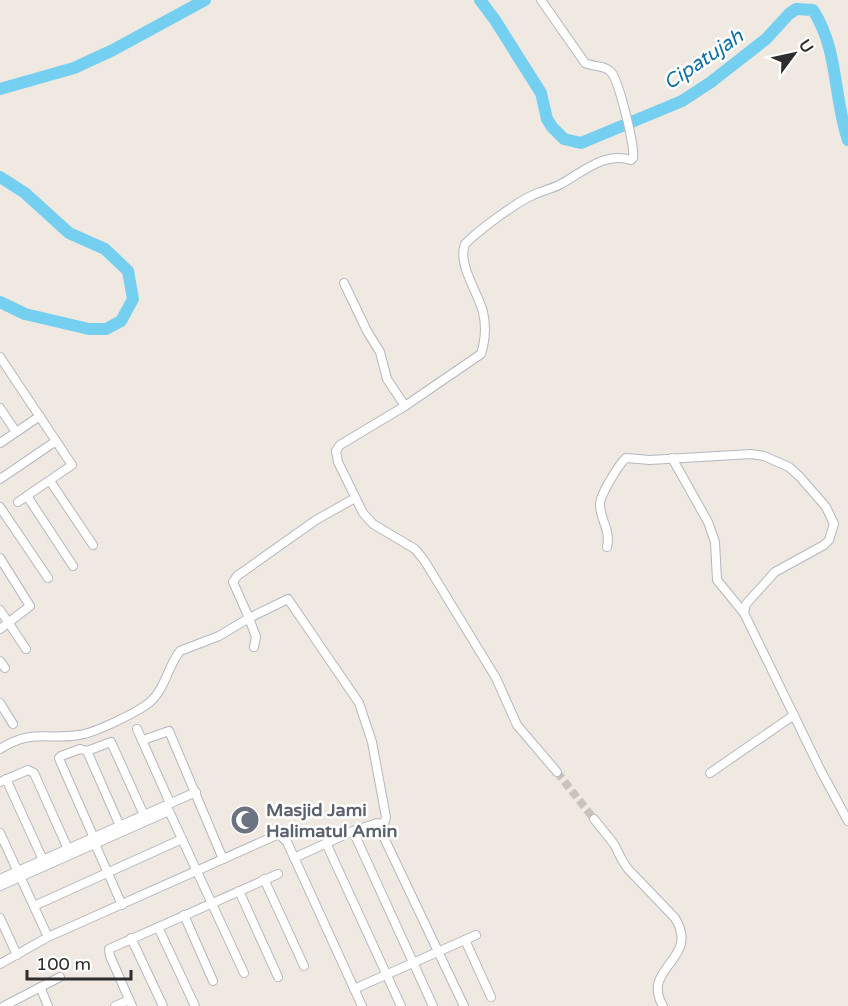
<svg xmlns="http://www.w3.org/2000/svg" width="848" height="1006" viewBox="0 0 848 1006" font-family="'Varela Round',sans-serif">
<rect width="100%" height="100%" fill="#efe9e1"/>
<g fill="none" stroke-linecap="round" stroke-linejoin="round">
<g stroke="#75cff0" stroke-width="12">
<path d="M 480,0 L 495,20 L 541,93 L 547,119 L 552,127 L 564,139 L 581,143 L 682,101 L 711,82 L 766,39 L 789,14 L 796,9 L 813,10 C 839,51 833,96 848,140"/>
<polyline points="0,89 74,68 113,50 205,0"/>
<polyline points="0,177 25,193 69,233 105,249 128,271 133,299 121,321 106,329 89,329 25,314 0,302"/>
</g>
<polyline stroke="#c8c4bd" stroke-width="8" stroke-dasharray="8 4" stroke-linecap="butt" points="557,772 594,819"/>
<g stroke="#b4b7c1" stroke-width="10">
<g id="minor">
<polyline points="344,283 367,331 380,352 387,379 405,406 340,445 336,451 338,462 363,513 373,524 415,549 424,560 496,678 517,725 557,772"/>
<polyline points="0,357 72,465 18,502"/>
<path d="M 405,406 L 481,354 C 485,341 486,325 483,312 C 478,292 457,264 465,244 C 479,230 515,203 533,195 C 541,191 551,189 559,185 C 582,173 604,151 631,160 L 633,158 C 635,146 619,81 611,72 C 605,65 593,67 585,63 L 541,0"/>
<polyline points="0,408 16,432"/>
<polyline points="0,443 40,416"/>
<polyline points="672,458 708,522 715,542 717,580 744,613"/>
<polyline points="0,479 56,441"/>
<polyline points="50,481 93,545"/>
<polyline points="27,496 73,566"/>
<polyline points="0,507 48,578"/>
<path d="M 607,547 C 611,530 600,520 600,504 C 600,495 619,464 626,458 L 650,460 L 751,454 L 764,456 L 789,467 L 800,477 L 826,507 L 834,524 L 829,540 L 824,545 L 775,572 L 746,604 L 744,613 L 821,771 L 848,821"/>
<polyline points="0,558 30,606 0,629"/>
<polyline points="0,610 26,649"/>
<polyline points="254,647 256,637 249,618 288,599 359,703 372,742 386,817 385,821 379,825"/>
<polyline points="0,661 5,668"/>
<polyline points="0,703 13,724"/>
<polyline points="137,729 170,803"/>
<polyline points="143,740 169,731 223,859"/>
<path d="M 0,749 C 31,729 47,740 79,735 C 95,733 138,712 150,702 C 165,689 168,666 180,651 L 219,636 L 249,618 L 233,582 L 237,576 L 316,520 L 355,498"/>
<polyline points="87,751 120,826"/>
<polyline points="710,773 794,715"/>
<polyline points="6,779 43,860"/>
<polyline points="0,782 28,770 34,773 68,849"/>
<path d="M 594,819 L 614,844 L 622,860 L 628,869 L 675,918 C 701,960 640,967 663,1006"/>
<polyline points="353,831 433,1006"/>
<polyline points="0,833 48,937"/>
<polyline points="94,838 60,761 59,758 61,756 80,749 87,751 111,742 144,815"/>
<polyline points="326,843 401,1006"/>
<polyline points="95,844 122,905"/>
<polyline points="294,858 353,831 377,823 464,1006"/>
<polyline points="0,879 196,792"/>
<polyline points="264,879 304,966"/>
<polyline points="0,886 169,811 244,973"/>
<polyline points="239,891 278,977"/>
<polyline points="34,906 182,839"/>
<polyline points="184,915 213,981"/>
<polyline points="0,918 17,955"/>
<polyline points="158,927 195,1006"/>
<polyline points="131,938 163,1006"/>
<polyline points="465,940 491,997"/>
<polyline points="0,964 48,937 279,834 287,842 362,1006"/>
<polyline points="41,989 48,1006"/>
<polyline points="354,989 476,935"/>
<polyline points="4,1006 60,977"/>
<polyline points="115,1006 129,1000"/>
<polyline points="132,1006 110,956 109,949 278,874"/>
</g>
</g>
<use href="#minor" stroke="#fff" stroke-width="8"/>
</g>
<defs>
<g id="mosque-disc" transform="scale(1.5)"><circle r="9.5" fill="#6b7280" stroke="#fff"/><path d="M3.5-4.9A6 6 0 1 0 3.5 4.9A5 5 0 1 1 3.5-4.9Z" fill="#fff"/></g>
</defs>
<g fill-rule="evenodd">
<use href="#mosque-disc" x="245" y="820"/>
</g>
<g text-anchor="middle" stroke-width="5" stroke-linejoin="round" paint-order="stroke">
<g font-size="18" font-weight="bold" fill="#5b616d" stroke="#fff" text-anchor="start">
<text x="266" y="816">Masjid Jami<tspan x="266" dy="21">Halimatul Amin</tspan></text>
</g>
<g font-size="20" font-style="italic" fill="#0d6fa3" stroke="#fff">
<text transform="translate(703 59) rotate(-34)" y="7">Cipatujah</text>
</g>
</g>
<g transform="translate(794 54) rotate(57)" stroke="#ffffff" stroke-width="4.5" paint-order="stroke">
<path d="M0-4.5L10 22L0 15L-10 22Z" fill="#2e2e2e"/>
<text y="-9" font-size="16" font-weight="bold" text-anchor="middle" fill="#2e2e2e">U</text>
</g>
<path d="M27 970v9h104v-9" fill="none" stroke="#2e2e2e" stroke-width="3"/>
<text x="36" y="970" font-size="18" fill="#2e2e2e" stroke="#ffffff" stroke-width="4.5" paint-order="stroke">100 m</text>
</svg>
